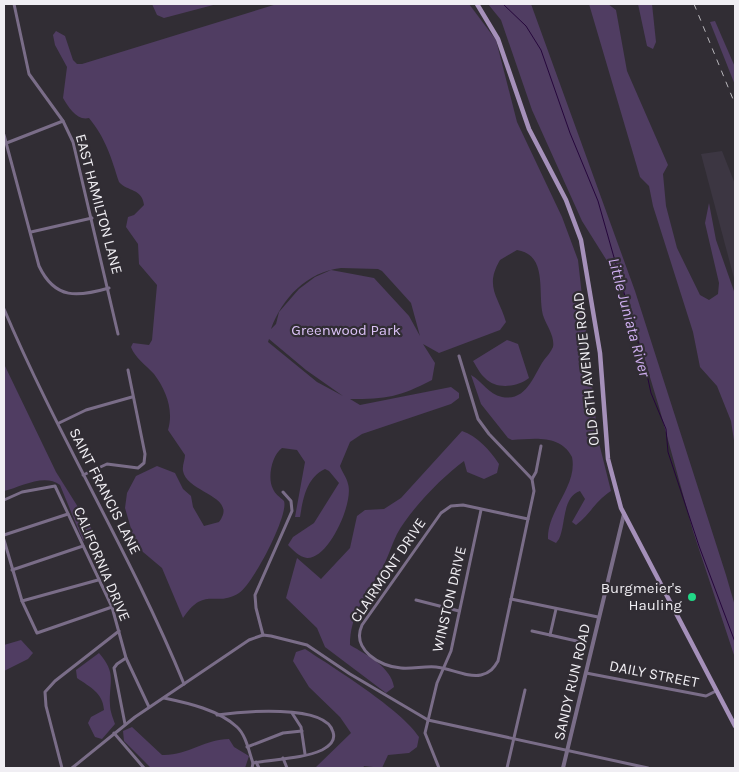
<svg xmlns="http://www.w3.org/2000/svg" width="739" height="772" viewBox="0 0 739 772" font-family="Karla,sans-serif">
<rect width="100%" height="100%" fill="#312d34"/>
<polygon fill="#3c3642" points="722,151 735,184 735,282 701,154"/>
<g fill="#503d62" fill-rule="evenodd">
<polygon points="152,4 217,4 164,18 157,15"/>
<path d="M 277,4 L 469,4 L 496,40 L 517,122 L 562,217 L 578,260 L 598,439 L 611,491 C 594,502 591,514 576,525 L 572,522 L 585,499 L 580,491 C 562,497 566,524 559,539 L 556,543 L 548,539 C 547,510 578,486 572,457 C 560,434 534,439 512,440 L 508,438 L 481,404 L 471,375 C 483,382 488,394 502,397 C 527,402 534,374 544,360 C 547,356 551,352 553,347 C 555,337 547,326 544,318 C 536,297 550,255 517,250 L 500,260 C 484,287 499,297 506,322 L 500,330 L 439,353 L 423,344 L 435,363 L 432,380 C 399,397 387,399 350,399 L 360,405 L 451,387 L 459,393 L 459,398 L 451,404 L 362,434 L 350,442 L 340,466 C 342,472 347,478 348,484 C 354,502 329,559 307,558 C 299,557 293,550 288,545 L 293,537 L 314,523 L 339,483 L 329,471 L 325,469 C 306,478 303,499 300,517 L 295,517 L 305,462 L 297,450 L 282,448 C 272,455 267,478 273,489 C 275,494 280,497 284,501 C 289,515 253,584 239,593 C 216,608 205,585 183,618 L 162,568 L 143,552 L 134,539 L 125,508 L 127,493 L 136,476 L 157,466 L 175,473 L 183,489 L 191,496 L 193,507 L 204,526 L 219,522 C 239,496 187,493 183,471 C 182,466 185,460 185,455 L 168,430 C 174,410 166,390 154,374 C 146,365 135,358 131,347 L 133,343 L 149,345 L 152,340 L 157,285 L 139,264 L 138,244 L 126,227 L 128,217 L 134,215 L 144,205 C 142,188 128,192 119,182 C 111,157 106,139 89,118 C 77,121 69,108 63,98 L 67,67 L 55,45 L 53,35 L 56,31 L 65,36 L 73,60 L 77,64 L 82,64 ZM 341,268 L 378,269 L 382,271 L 411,303 L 420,336 L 409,316 L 374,278 L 331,270 L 315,277 L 299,289 L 279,312 L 276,324 L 271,329 C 282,298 307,272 341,268 ZM 269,339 L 306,370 L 343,396 L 317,382 L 268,342 Z"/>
<polygon points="488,4 531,4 635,291 726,575 735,606 735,658 693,531 659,407 626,298 614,272 582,221 532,110 501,20"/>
<polygon points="589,4 608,4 616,10 627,71 668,165 663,174 666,206 677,248 700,295 709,300 718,294 719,283 705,223 709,203 716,240 735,294 735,447 731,421 717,386 700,367 693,332 653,206 649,186 640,177"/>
<polygon points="638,4 652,4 656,42 653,49 647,46"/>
<polygon points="715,21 735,67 735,85 710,22"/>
<path d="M 507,340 L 518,344 L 529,378 C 518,387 496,390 485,378 C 480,374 477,367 473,361 Z"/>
<path d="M 4,364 L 56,472 L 93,531 L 92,536 L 83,541 L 60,485 C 44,473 21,487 4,491 Z"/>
<path d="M 462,431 C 477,436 490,450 499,464 L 497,473 L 484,479 L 467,472 L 464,461 C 442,477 410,510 397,534 C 391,546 387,561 380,572 C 365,596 350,616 350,645 C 367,655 391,667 394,687 L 386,693 L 325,647 L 317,628 L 286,598 L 297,558 L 321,579 L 350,548 L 357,516 L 365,510 L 384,509 L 401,498 Z"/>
<polygon points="21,640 33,653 28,659 4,671 4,645"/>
<path d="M 305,649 C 334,668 402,710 419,737 L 417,747 L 409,753 L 388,755 L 382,768 L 364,766 L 363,768 L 315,768 L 351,733 L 340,717 L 309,687 L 293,661 L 296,652 Z"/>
<path d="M 99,653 C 117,674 109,681 110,705 C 110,711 113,718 115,724 L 102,739 L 95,737 L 88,723 L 91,717 L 104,710 C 103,693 90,687 77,678 L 76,670 Z"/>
<path d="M 132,727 L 162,755 C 187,756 205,739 229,739 L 234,747 L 249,756 L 245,768 L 151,768 L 124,741 L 123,731 Z"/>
</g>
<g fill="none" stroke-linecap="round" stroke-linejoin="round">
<polyline stroke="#25063b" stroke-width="1" points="503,4 526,26 541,50 570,133 598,201 646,370 651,393 666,429 668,452 699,546 735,642"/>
<g stroke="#7a6d88" stroke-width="3">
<polyline points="14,4 29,74 63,121 73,142 118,334"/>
<path d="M 4,135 L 39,266 C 55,300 78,297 109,288"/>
<polyline points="4,144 63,121"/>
<polyline points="31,232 92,218"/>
<path d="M 4,309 C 58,437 132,556 184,684"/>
<polyline points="459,356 478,419 489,434 532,479 534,491 528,519"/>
<polyline points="59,423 86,410 132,397"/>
<polyline points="83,475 107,464 138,468 144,463 145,454 128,370"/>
<polyline points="532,479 536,472 541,446"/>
<polyline points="4,500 22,492 55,486 112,607 126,658 149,707"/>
<path d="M 463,505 L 528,519 L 498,661 C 494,668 490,673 481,675 C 467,678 450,668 436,667 C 424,666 413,669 401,668 C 380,667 351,649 362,625 L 441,513 L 451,506 Z"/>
<polyline points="4,535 68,514"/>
<polyline points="4,540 22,601 37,633 112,607"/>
<polyline points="12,570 83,546"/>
<polyline points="511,599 598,617"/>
<polyline points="416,600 459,611"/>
<polyline points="22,601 98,580"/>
<polyline points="532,631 550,635 556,609"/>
<polyline points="263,635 256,608 255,595 292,511 291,501 283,492"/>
<polyline points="550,635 581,642"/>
<polyline points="586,673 706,696 716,691"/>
<path d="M 164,698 C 188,703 219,710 237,727 C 246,735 249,752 253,763 L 252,768"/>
<polyline points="292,713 301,727 305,754"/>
<path d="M 217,715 C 239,712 326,703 333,732 C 336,741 329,746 322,750 C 302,759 275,759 253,763"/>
<polyline points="125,724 114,668 117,664 126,658"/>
<polyline points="114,733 144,768"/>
<polyline points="247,747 283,733 302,731"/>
<polyline points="283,758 287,768"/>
<polyline points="256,762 259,768"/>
<polyline points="62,768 46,706 45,692 55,681 119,631"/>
<polyline points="72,768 135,717 249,640 263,635 271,636 307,645 350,674 428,720 648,768"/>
<polyline points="439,768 425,733 437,683 451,651 481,510"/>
<polyline points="507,768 525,690"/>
</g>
<polyline stroke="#7a6d88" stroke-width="4" points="563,768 624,514"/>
<polyline stroke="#a590ba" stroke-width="4.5" points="477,4 498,39 529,129 566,200 581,240 600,353 608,459 621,508 735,726"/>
<polyline stroke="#b8b6bb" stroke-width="1" stroke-dasharray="6 6" stroke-linecap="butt" points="694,4 735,104"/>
</g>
<circle fill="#21d887" stroke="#312d34" stroke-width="2" cx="692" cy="597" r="5"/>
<g text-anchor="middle" stroke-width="4.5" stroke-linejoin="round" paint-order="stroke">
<g font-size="15" fill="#f0eef3" stroke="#312d34">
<text transform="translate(99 204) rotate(75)" y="5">EAST HAMILTON LANE</text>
<text transform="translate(586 369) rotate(-96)" y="5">OLD 6TH AVENUE ROAD</text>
<text transform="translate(105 491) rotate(63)" y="5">SAINT FRANCIS LANE</text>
<text transform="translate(102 564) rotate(67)" y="5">CALIFORNIA DRIVE</text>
<text transform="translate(388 570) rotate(-56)" y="5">CLAIRMONT DRIVE</text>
<text transform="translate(449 599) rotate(-77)" y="5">WINSTON DRIVE</text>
<text transform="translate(654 674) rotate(11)" y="5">DAILY STREET</text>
<text transform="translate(572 682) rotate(-77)" y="5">SANDY RUN ROAD</text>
</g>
<g font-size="15" fill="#dbc2f6" stroke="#312d34">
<text x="346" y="335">Greenwood Park</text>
</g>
<g font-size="15" fill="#f0eef3" stroke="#312d34" text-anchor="end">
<text x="682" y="593">Burgmeier's<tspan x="682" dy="17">Hauling</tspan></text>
</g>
<g font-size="16" font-style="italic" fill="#d1b0f3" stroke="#312d34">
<text transform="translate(630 317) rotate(75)" y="6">Little Juniata River</text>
</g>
</g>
<rect width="739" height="772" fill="none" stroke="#f0eef3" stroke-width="10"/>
</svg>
